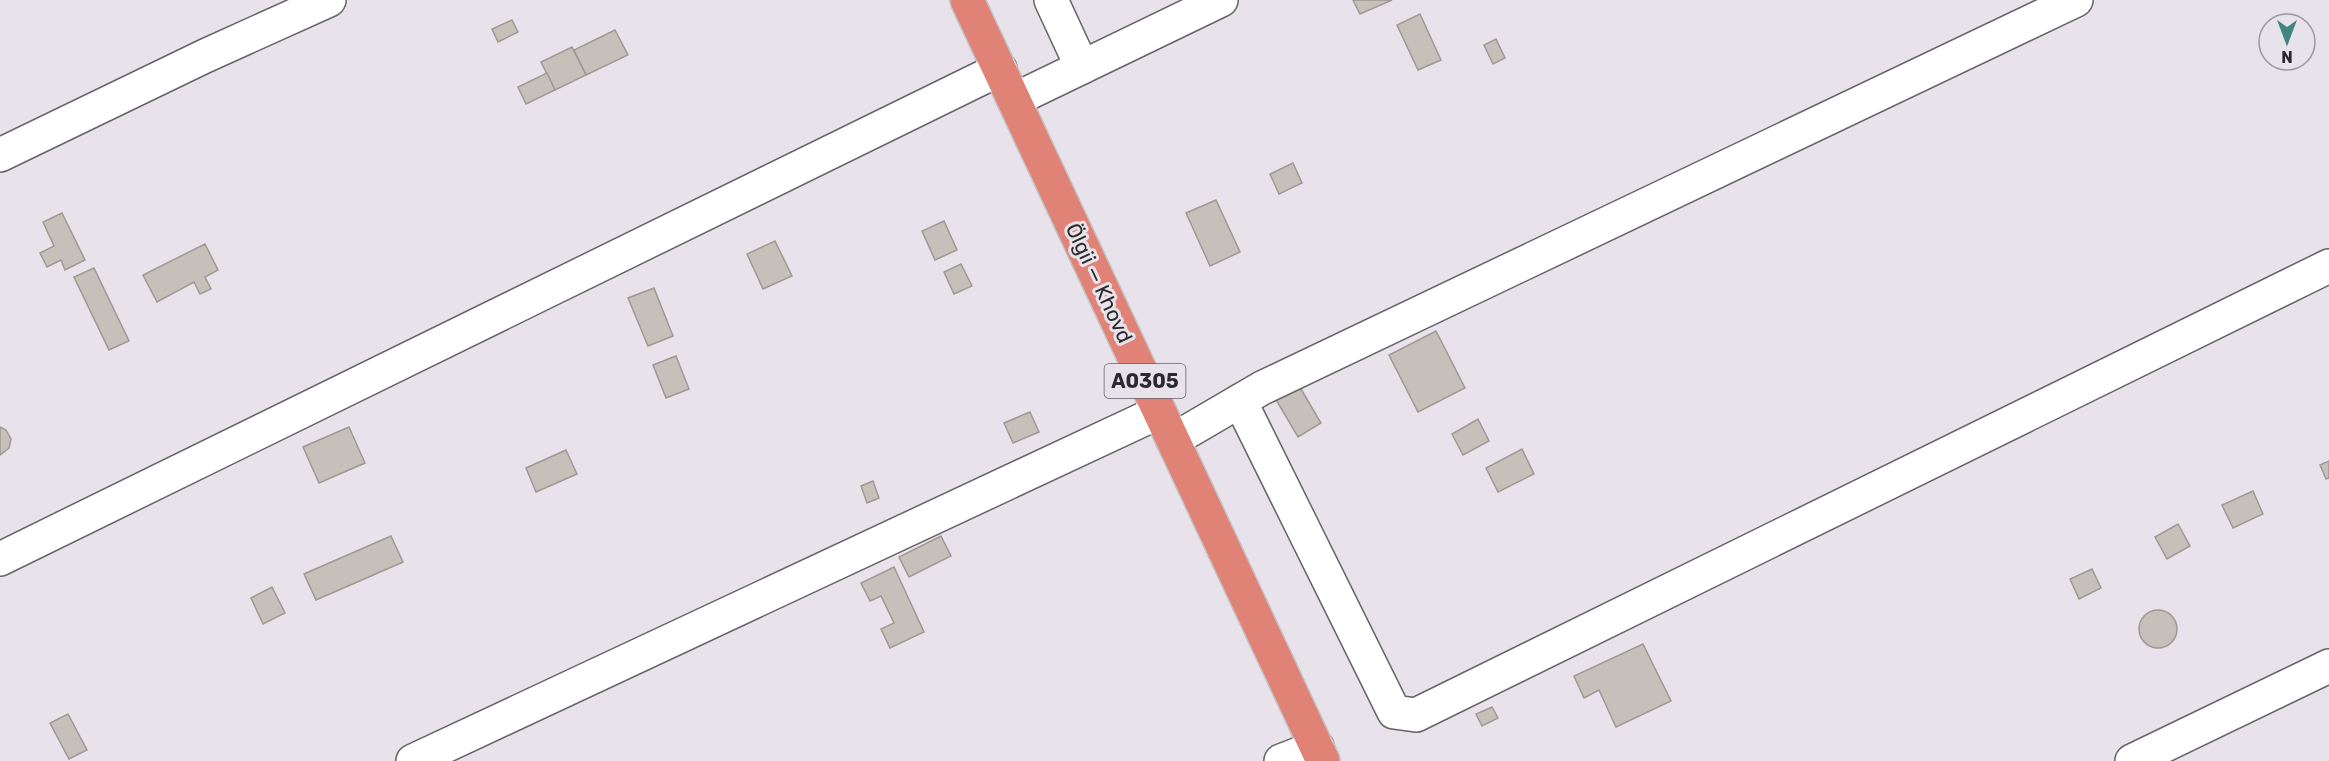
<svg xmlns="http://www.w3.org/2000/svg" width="2329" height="761" viewBox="0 0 2329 761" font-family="Rubik,sans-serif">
<rect width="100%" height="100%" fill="#e8e3ea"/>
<g fill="#c5c0ba" stroke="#9d9993" stroke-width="1.5">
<polygon points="1353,0 1392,0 1360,14"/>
<polygon points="1420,14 1441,60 1418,70 1397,25"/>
<polygon points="512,20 518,32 498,42 492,29"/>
<polygon points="615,30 628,55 586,75 574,50"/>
<polygon points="1496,39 1505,58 1493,64 1484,45"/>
<polygon points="572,47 586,75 555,90 541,62"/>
<polygon points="547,73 555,90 526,104 518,87"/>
<polygon points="1293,163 1302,183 1279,194 1270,174"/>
<polygon points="1216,200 1240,252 1210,266 1186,213"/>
<polygon points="62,213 85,260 65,270 61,260 47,267 40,253 54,246 43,222"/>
<polygon points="944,221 957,250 935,260 922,231"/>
<polygon points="775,241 792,276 763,289 747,254"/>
<polygon points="205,244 218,270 205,277 211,289 200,294 194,282 157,302 143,275"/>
<polygon points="961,264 972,286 954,294 944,272"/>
<polygon points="94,268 129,341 109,350 74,277"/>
<polygon points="654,288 673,336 648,346 628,298"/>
<polygon points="1436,331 1465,388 1418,412 1389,355"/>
<polygon points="676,356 689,389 666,398 653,365"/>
<polygon points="1298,384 1321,423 1298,437 1275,398"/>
<polygon points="1030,412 1039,432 1013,443 1004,423"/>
<polygon points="1478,419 1489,441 1463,455 1452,434"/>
<polygon points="0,427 6,430 11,439 9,448 0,455"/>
<polygon points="349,427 365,463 319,483 303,447"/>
<polygon points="1522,449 1534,474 1498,492 1486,468"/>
<polygon points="566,450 577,474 536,492 526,468"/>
<polygon points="2329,461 2329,478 2326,479 2320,465"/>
<polygon points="873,481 879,498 867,503 861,486"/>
<polygon points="2253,491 2263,514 2233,528 2222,505"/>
<polygon points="2178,524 2190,546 2167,559 2155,537"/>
<polygon points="391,536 403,562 316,600 304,574"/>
<polygon points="941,536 951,556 909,577 899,557"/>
<polygon points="894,567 924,632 890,648 881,629 894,623 881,596 870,601 861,583"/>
<polygon points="2092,569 2101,588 2079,599 2070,579"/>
<polygon points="272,587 285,613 263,624 251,598"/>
<circle cx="2158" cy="629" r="19"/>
<polygon points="1643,644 1671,701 1616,727 1599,690 1584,698 1574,676"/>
<polygon points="1492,707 1498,718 1482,726 1476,714"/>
<polygon points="68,714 87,750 69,759 50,723"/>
</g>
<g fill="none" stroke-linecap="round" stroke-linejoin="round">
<g stroke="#666268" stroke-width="36">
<g id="minor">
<polyline points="1051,0 1082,67"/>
<polyline points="1014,100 1221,0"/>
<polyline points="0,155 205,56 329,0"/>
<polyline points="1240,401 1394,712 1416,715 2329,266"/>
<polyline points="1173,440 1262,388 2076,0"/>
<polyline points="0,559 1000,69"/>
<polyline points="413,761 1159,412"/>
<polyline points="1281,761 1317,747"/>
<polyline points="2132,761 2329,666"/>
</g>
</g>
<g stroke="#c4c3c4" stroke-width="36">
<polyline id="highway" points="967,0 1323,761"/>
</g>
<use href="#minor" stroke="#fff" stroke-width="33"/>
<use href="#highway" stroke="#e18277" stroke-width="33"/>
</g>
<g text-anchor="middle" stroke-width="6" stroke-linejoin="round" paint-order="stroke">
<rect fill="#e8e3ea" stroke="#646265" stroke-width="1.5" x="1104.5" y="364" width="81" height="34" rx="4.5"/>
<g font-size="20" font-weight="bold" fill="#2b2a2c">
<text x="1145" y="388">A0305</text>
</g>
<g font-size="21" fill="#2b2a2c" stroke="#e8e3ea">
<text transform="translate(1099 283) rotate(65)" y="7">Ölgii — Khovd</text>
</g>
</g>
<g transform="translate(2287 42) rotate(180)"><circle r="28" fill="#e8e3ea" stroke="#9c999e" stroke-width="1.5"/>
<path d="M0-4.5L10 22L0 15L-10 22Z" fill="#41877f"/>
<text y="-9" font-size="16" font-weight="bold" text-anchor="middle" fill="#2b2a2c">N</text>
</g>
</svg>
